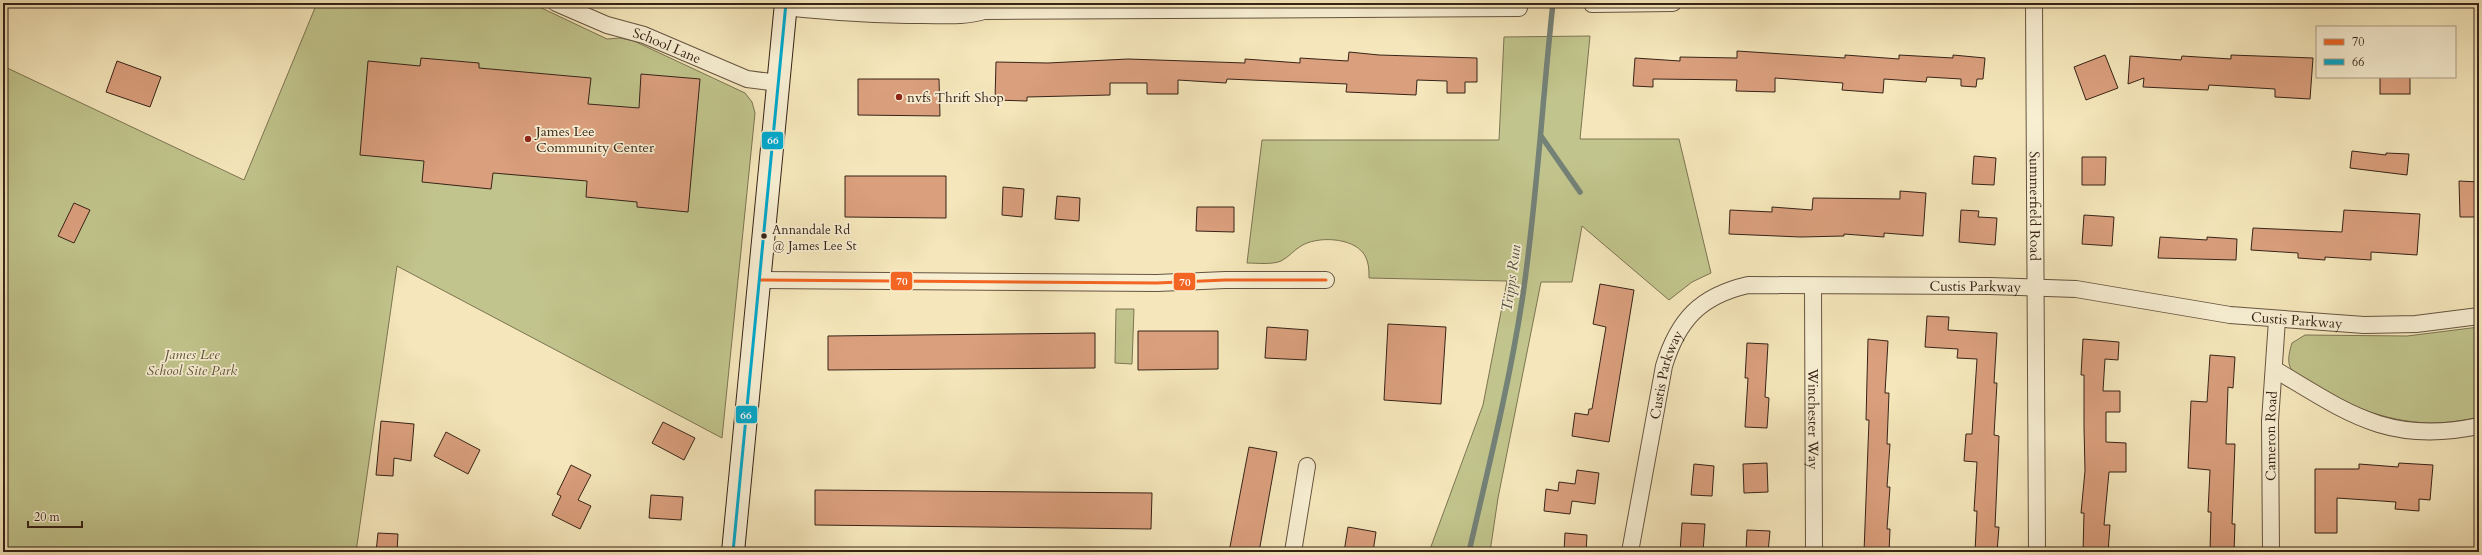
<svg xmlns="http://www.w3.org/2000/svg" width="2482" height="555" viewBox="0 0 2482 555" font-family="Cardo,serif">
<rect width="100%" height="100%" fill="#f5e7bb"/>
<filter id="stains"><feTurbulence type="fractalNoise" baseFrequency=".005" numOctaves="4"/><feColorMatrix values="0 0 0 0 .2 0 0 0 0 .09 0 0 0 0 .02 0 0 0 .5 -.17"/></filter>
<radialGradient id="worn" r=".72"><stop offset=".6" stop-color="#630" stop-opacity="0"/><stop offset="1" stop-color="#630" stop-opacity=".3"/></radialGradient>
<g fill="#c1c48c" stroke="#7c7452">
<polygon points="317,3 531,3 607,39 620,38 634,41 745,93 752,102 755,113 722,438 397,266 356,552 3,552 3,66 244,180"/>
<path d="M 1590,36 L 1580,139 L 1679,139 L 1711,273 L 1692,282 L 1669,300 L 1582,226 L 1572,282 L 1541,282 L 1498,498 L 1490,552 L 1429,552 L 1483,405 L 1507,281 L 1369,278 C 1369,270 1369,262 1364,254 C 1352,237 1317,236 1301,246 C 1294,250 1289,257 1281,261 C 1271,265 1257,263 1247,263 L 1262,140 L 1499,140 L 1504,37 Z"/>
<polygon points="1116,309 1134,309 1132,364 1115,363"/>
<path d="M 2479,327 L 2479,417 C 2462,421 2446,423 2428,423 C 2384,421 2345,405 2309,382 C 2303,377 2294,374 2290,367 C 2287,359 2290,350 2292,343 L 2305,335 L 2407,336 Z"/>
</g>
<g fill="none" stroke-linecap="round" stroke-linejoin="round">
<g stroke="#748177" stroke-width="5.5">
<polyline points="1541,136 1580,192"/>
<path d="M 1469,552 C 1488,469 1509,385 1522,301 C 1537,202 1542,102 1553,3"/>
</g>
</g>
<g fill="#da9f7d" stroke="#372317">
<polygon points="1737,51 1845,58 1845,55 1899,59 1899,55 1953,58 1953,55 1985,58 1983,79 1977,79 1976,87 1961,86 1961,79 1927,77 1926,82 1884,79 1883,93 1842,90 1843,83 1775,78 1775,92 1736,91 1737,80 1653,79 1653,87 1633,86 1635,58 1680,61 1680,57 1737,58"/>
<polygon points="1349,52 1379,55 1477,58 1477,82 1465,82 1465,93 1447,93 1447,81 1417,80 1416,95 1346,92 1347,84 1227,79 1226,83 1178,80 1178,94 1147,94 1147,83 1110,83 1110,95 1027,97 1027,101 995,100 996,62 1048,63 1128,59 1245,63 1245,59 1300,63 1300,58 1348,61"/>
<polygon points="2105,55 2118,88 2086,100 2074,67"/>
<polygon points="2231,55 2313,58 2310,99 2275,97 2275,89 2209,85 2208,90 2143,87 2144,78 2128,84 2130,56 2181,60 2182,56 2231,59"/>
<polygon points="421,58 479,63 479,68 591,78 588,104 639,108 641,74 700,79 688,212 637,207 637,202 586,197 587,181 493,173 491,189 422,182 424,161 360,155 368,61 420,66"/>
<polygon points="117,61 161,77 150,107 106,92"/>
<rect x="2380" y="77" width="30" height="17"/>
<polygon points="858,79 939,79 940,116 858,115"/>
<polygon points="2352,151 2386,155 2386,153 2409,154 2407,175 2350,168"/>
<polygon points="1974,156 1996,158 1994,185 1972,184"/>
<polygon points="2082,157 2106,157 2105,185 2082,185"/>
<polygon points="845,176 946,176 946,218 845,217"/>
<polygon points="2459,181 2479,182 2479,217 2460,217"/>
<polygon points="1003,187 1024,189 1022,217 1002,215"/>
<polygon points="1900,191 1926,193 1923,236 1884,233 1884,237 1844,234 1844,236 1801,237 1729,234 1730,210 1772,212 1772,207 1812,210 1813,198 1900,199"/>
<polygon points="1057,196 1080,198 1079,221 1055,219"/>
<polygon points="74,203 90,210 74,243 58,236"/>
<polygon points="1197,207 1234,207 1234,232 1196,231"/>
<polygon points="1961,210 1979,211 1978,217 1997,218 1995,245 1959,242"/>
<polygon points="2344,210 2420,214 2417,255 2371,252 2371,260 2325,257 2325,260 2298,258 2298,253 2251,250 2253,228 2342,232"/>
<polygon points="2084,215 2114,217 2112,246 2082,244"/>
<polygon points="2160,237 2207,240 2207,237 2237,239 2236,260 2158,258"/>
<polygon points="1600,284 1634,290 1609,442 1572,436 1575,413 1588,415 1589,409 1592,409 1606,327 1593,324"/>
<polygon points="1927,316 1949,317 1948,330 1997,333 1994,383 1997,383 1994,435 1999,436 1995,527 1999,527 1997,552 1975,552 1977,511 1974,511 1977,462 1964,461 1966,434 1972,434 1977,359 1957,358 1958,349 1925,347"/>
<polygon points="1388,324 1446,327 1441,404 1384,400"/>
<polygon points="1267,327 1308,330 1306,360 1265,358"/>
<polygon points="1138,331 1218,331 1218,369 1138,370"/>
<polygon points="1095,333 1095,368 828,370 828,336"/>
<polygon points="1868,339 1888,341 1885,393 1889,393 1887,444 1890,444 1887,487 1890,487 1887,529 1890,529 1889,552 1864,552 1869,420 1866,420"/>
<polygon points="2083,339 2119,342 2118,360 2105,359 2103,391 2120,391 2120,412 2106,412 2106,442 2126,443 2126,472 2109,472 2104,525 2110,525 2108,552 2083,552 2084,513 2081,513 2085,471 2084,427 2084,375 2081,375"/>
<polygon points="1747,343 1768,344 1765,397 1769,398 1767,428 1745,427 1748,378 1745,378"/>
<polygon points="2210,355 2235,357 2233,388 2228,387 2226,444 2235,444 2232,524 2235,524 2234,552 2210,552 2211,512 2208,512 2210,470 2188,468 2191,401 2207,402"/>
<polygon points="381,421 414,424 411,461 394,458 393,476 376,475"/>
<polygon points="663,422 695,438 684,460 652,443"/>
<polygon points="446,432 480,450 468,474 434,456"/>
<polygon points="1249,447 1277,452 1259,552 1229,552"/>
<polygon points="1767,463 1768,492 1744,493 1743,464"/>
<polygon points="2399,463 2433,465 2430,500 2419,499 2419,511 2395,509 2396,502 2337,498 2337,533 2315,533 2315,469 2359,469 2359,464 2398,467"/>
<polygon points="1694,464 1714,466 1712,496 1691,495"/>
<polygon points="571,465 591,475 578,500 591,506 580,529 552,515 561,496 557,494"/>
<polygon points="1577,470 1599,473 1595,504 1572,501 1570,514 1544,511 1546,489 1558,491 1559,482 1575,484"/>
<polygon points="815,490 1152,493 1151,529 815,525"/>
<polygon points="651,495 683,497 681,520 649,518"/>
<polygon points="1682,523 1705,524 1703,552 1680,552"/>
<polygon points="1348,527 1376,532 1373,552 1344,552"/>
<polygon points="1747,530 1770,531 1768,552 1746,552"/>
<polygon points="378,533 398,534 397,552 376,552"/>
<polygon points="1565,533 1587,535 1586,552 1564,552"/>
</g>
<g fill="none" stroke-linecap="round" stroke-linejoin="round">
<g stroke="#665440" stroke-width="18">
<g id="street">
<path id="s1" d="M 556,3 L 607,25 L 644,35 L 747,79 L 778,83"/>
<path id="s2" d="M 2034,3 L 2037,552"/>
<polyline points="1592,4 1673,3"/>
<path d="M 785,7 C 832,12 877,15 923,15 C 944,15 965,17 984,11 L 1519,8"/>
<polyline points="760,280 1157,283 1225,280 1326,280"/>
<path id="s3" d="M 1813,286 L 1814,552"/>
<path d="M 2274,369 C 2348,413 2388,445 2479,426"/>
<polyline points="1293,552 1307,466"/>
<path id="s4" d="M 1630,552 L 1664,366 C 1678,320 1700,296 1748,285 L 1990,286 L 2076,289 L 2230,315 L 2364,325 L 2416,324 L 2479,316"/>
<path id="s5" d="M 2271,552 L 2270,421 L 2277,320"/>
</g>
</g>
<g stroke="#372317" stroke-width="24">
<polyline id="secondary" points="733,552 786,3"/>
</g>
<use href="#street" stroke="#f8efd3" stroke-width="16"/>
<use href="#secondary" stroke="#f8efd3" stroke-width="22"/>
<g stroke="#f8efd3" stroke-width="6">
<polyline id="bus-1" points="760,280 1157,283 1225,280 1326,280"/>
</g>
<g stroke="#f8efd3" stroke-width="6">
<polyline id="bus-2" points="733,552 786,3"/>
</g>
<use href="#bus-1" stroke="#f26522" stroke-width="3"/>
<use href="#bus-2" stroke="#00a9ce" stroke-width="3"/>
</g>
<g fill="#8f2418" stroke="#f8efd3" stroke-width="1.5">
<circle cx="899" cy="97" r="4"/>
<circle cx="528" cy="139" r="4"/>
</g>
<circle fill="#372317" stroke="#f8efd3" stroke-width="1.5" cx="764" cy="236" r="3.5"/>
<g text-anchor="middle" stroke-width="3.5" stroke-linejoin="round" paint-order="stroke">
<g font-size="13" fill="#372317" stroke="#f8efd3" text-anchor="start">
<text x="772" y="234">Annandale Rd<tspan x="772" dy="16">@ James Lee St</tspan></text>
</g>
<g font-size="14" fill="#372317" stroke="#f8efd3">
<text dy="5" stroke="none"><textPath href="#s1" startOffset="119">School Lane</textPath></text>
<text dy="5" stroke="none"><textPath href="#s2" startOffset="203">Summerfield Road</textPath></text>
<text dy="5" stroke="none"><textPath href="#s4" startOffset="540">Custis Parkway</textPath></text>
<text dy="5" stroke="none"><textPath href="#s4" startOffset="864">Custis Parkway</textPath></text>
<text dy="5" stroke="none"><textPath href="#s4" startOffset="181">Custis Parkway</textPath></text>
<text dy="5" stroke="none"><textPath href="#s3" startOffset="133">Winchester Way</textPath></text>
<text dy="5" stroke="none"><textPath href="#s5" startOffset="116">Cameron Road</textPath></text>
</g>
<g font-size="14" fill="#372317" stroke="#f8efd3" text-anchor="start">
<text x="907" y="102">nvfs Thrift Shop</text>
<text x="536" y="136">James Lee<tspan x="536" dy="16">Community Center</tspan></text>
</g>
<g font-size="14" font-style="italic" fill="#60533a" stroke="#f8efd3">
<text x="192" y="359">James Lee<tspan x="192" dy="16">School Site Park</tspan></text>
</g>
<g font-size="15" font-style="italic" fill="#565247" stroke="#f8efd3">
<text transform="translate(1511 278) rotate(-82)" y="5">Tripps Run</text>
</g>
</g>
<g stroke="#f8efd3" stroke-width="1.5">
<rect x="761" y="131" width="23" height="19" rx="4" fill="#00a9ce"/>
<rect x="890" y="271" width="23" height="20" rx="4" fill="#f26522"/>
<rect x="1173" y="272" width="23" height="19" rx="4" fill="#f26522"/>
<rect x="735" y="405" width="23" height="19" rx="4" fill="#00a9ce"/>
</g>
<g font-size="11" text-anchor="middle" font-weight="bold" fill="#fff">
<text x="773" y="144">66</text>
<text x="902" y="285">70</text>
<text x="1185" y="286">70</text>
<text x="746" y="419">66</text>
</g>
<rect width="2482" height="555" fill="none" stroke="#f5e7bb" stroke-width="16"/>
<rect x="4" y="4" width="2474" height="547" fill="none" stroke="#372317" stroke-width="2"/>
<rect x="8" y="8" width="2466" height="539" fill="none" stroke="#372317"/>
<rect x="2316" y="26" width="140" height="52" fill="#f8efd3" stroke="#ab9d88"/>
<rect x="2324" y="39" width="20" height="6" fill="#f26522" stroke="#ab9d88"/>
<text x="2352" y="46" font-size="12" fill="#372317">70</text>
<rect x="2324" y="59" width="20" height="6" fill="#00a9ce" stroke="#ab9d88"/>
<text x="2352" y="66" font-size="12" fill="#372317">66</text>
<path d="M28 521v6h54v-6" fill="none" stroke="#372317" stroke-width="2"/>
<text x="34" y="521" font-size="12" fill="#372317" stroke="#f8efd3" stroke-width="3" paint-order="stroke">20 m</text>
<rect width="100%" height="100%" filter="url(#stains)"/>
<rect width="100%" height="100%" fill="url(#worn)"/>
</svg>
